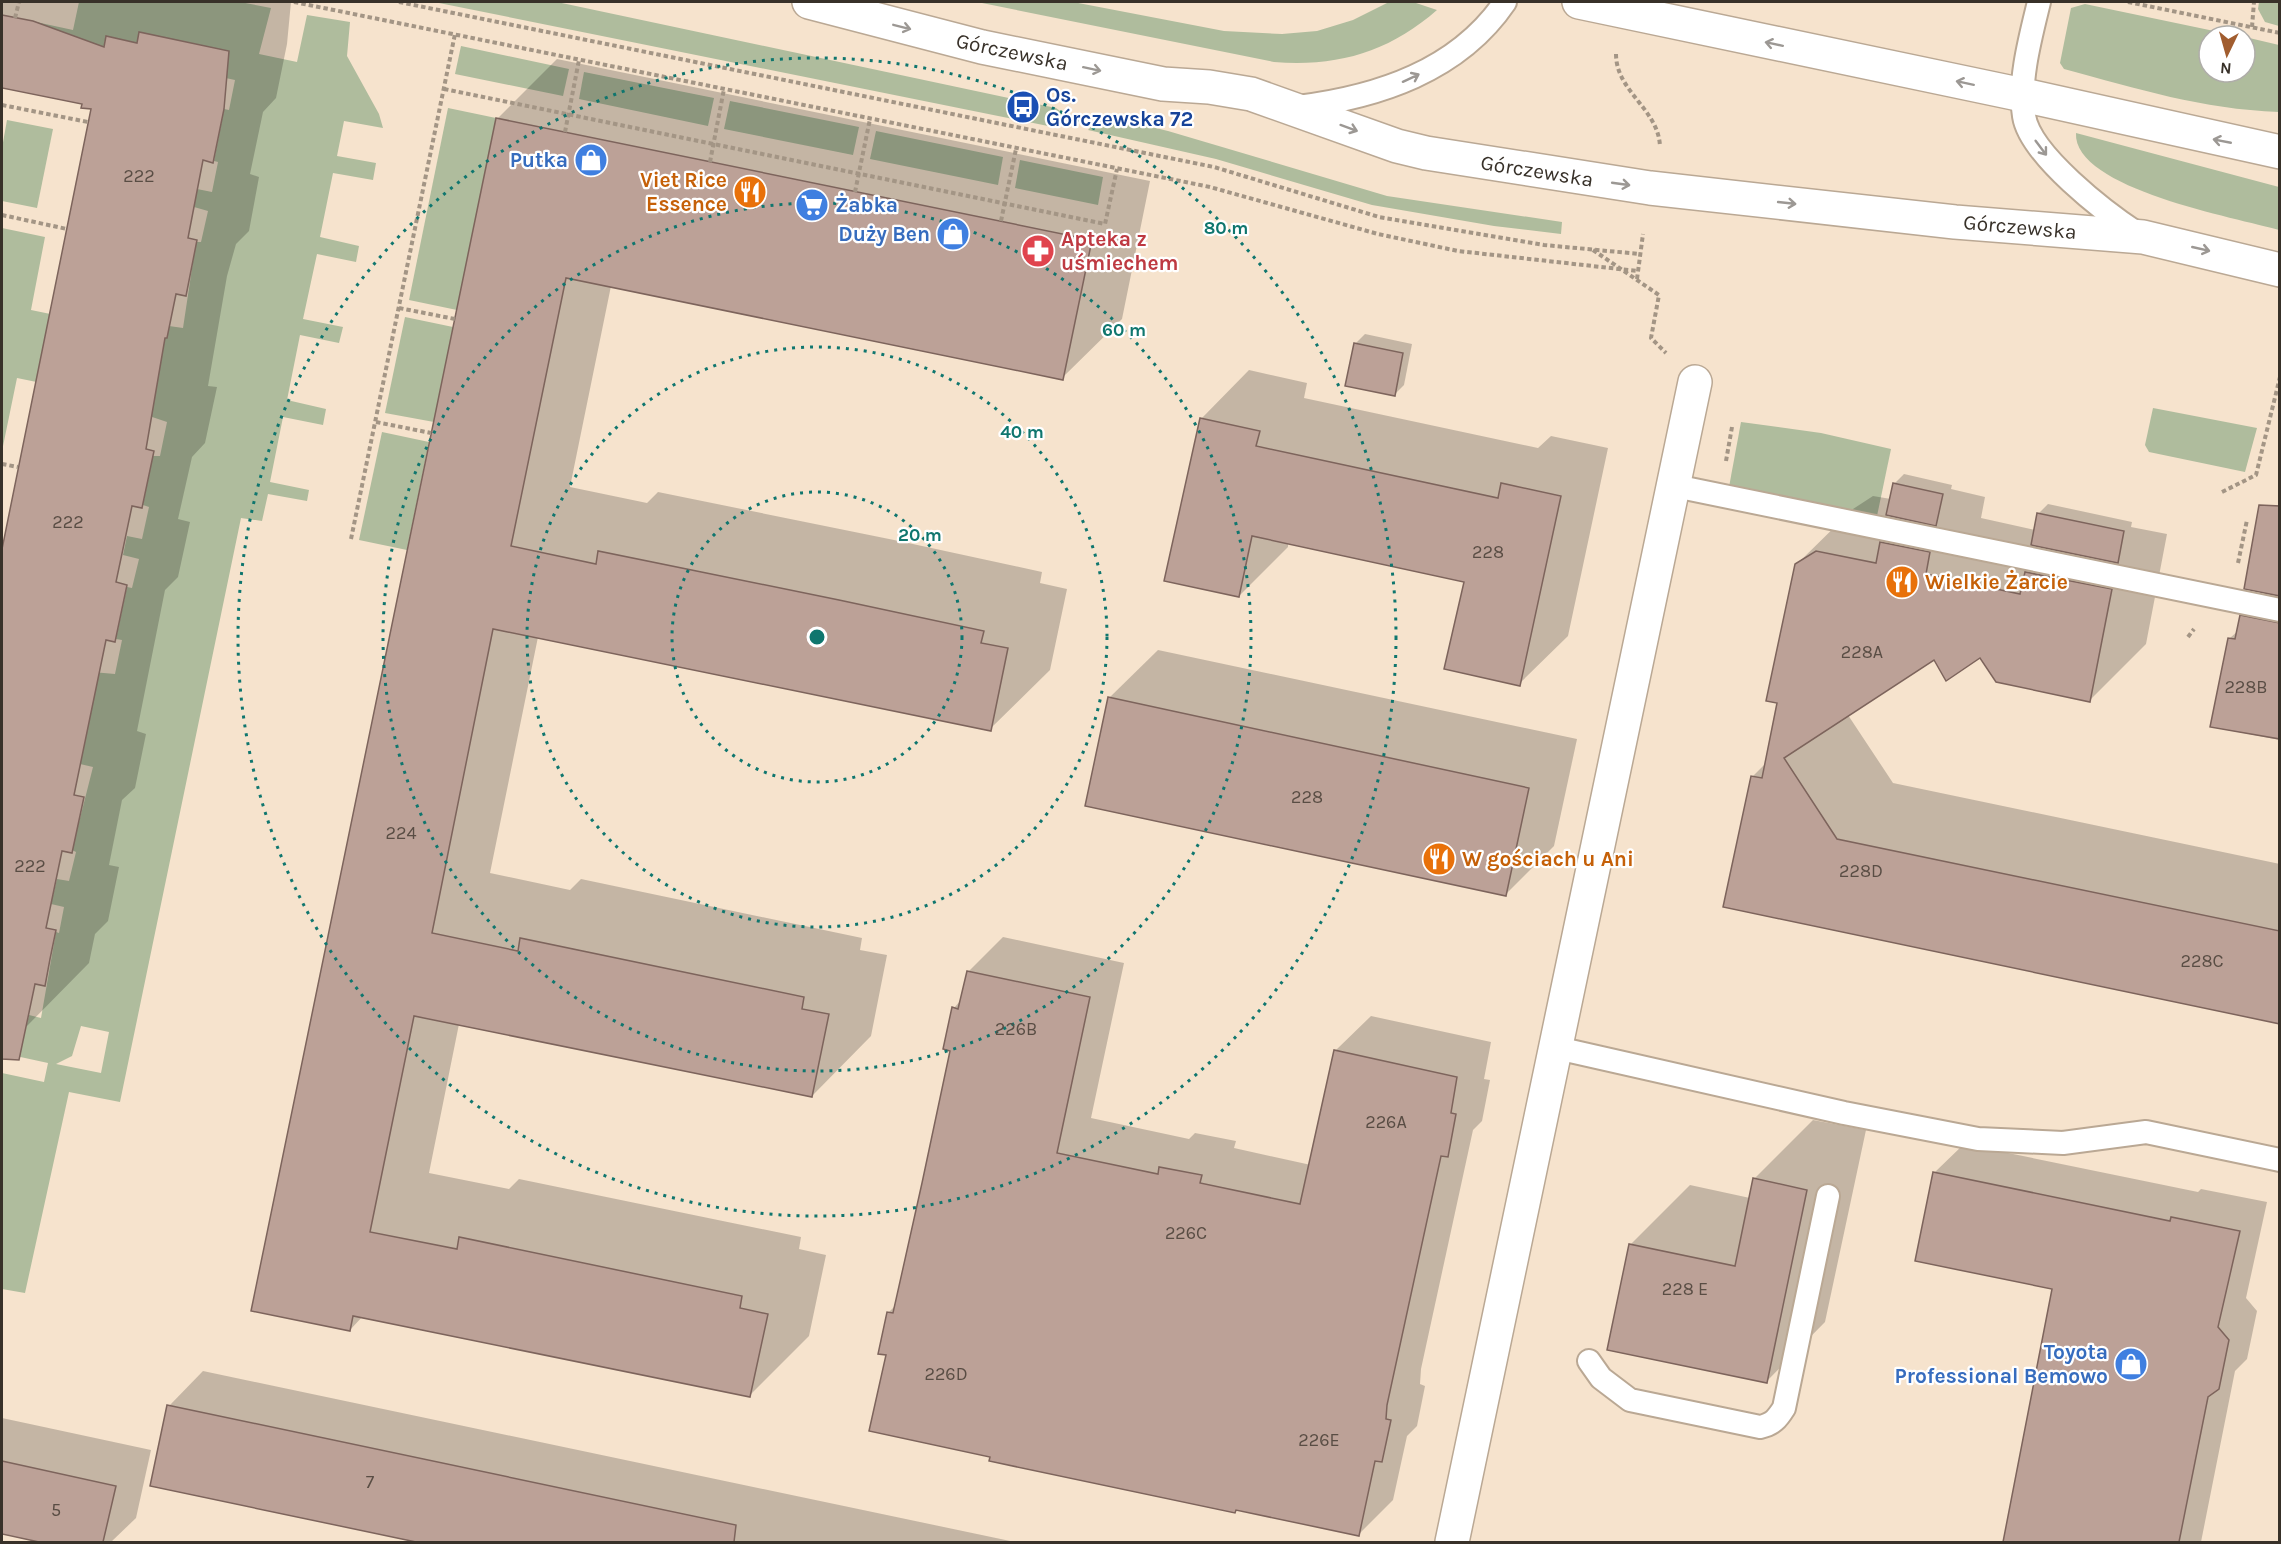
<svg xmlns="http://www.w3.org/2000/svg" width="2281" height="1544" viewBox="0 0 2281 1544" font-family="Karla,sans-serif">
<rect width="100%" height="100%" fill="#f6e3cd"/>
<g fill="#afbc9d" fill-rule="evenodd">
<path d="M 79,2 L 240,2 L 271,8 L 259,54 L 297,62 L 307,15 L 350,22 L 347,56 L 379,114 L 383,128 L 344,121 L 337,156 L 376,163 L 373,180 L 333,173 L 320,237 L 359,246 L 356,262 L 317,254 L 303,319 L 343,327 L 339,343 L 300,335 L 287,400 L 326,409 L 323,425 L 283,417 L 270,482 L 309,490 L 307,501 L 268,494 L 262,521 L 241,518 L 120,1102 L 69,1092 L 25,1293 L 2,1289 L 2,1073 L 44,1082 L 48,1063 L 2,1053 L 2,1023 L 26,1028 L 29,1015 L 41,1018 L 56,932 L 59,933 L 64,907 L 51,904 L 57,879 L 69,881 L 76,852 L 72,850 L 93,767 L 80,764 L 54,734 L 2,723 L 2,664 L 115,674 L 122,640 L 116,639 L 127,587 L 132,588 L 139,559 L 123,555 L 127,536 L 142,539 L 149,507 L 143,505 L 153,456 L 160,456 L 167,422 L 66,388 L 17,378 L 2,451 L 2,228 L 45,237 L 31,310 L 167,338 L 169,326 L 183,328 L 196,242 L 201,242 L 208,211 L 194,207 L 197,189 L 212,192 L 218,162 L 214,161 L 224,109 L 229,110 L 235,80 L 221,77 L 167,38 L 139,32 L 137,43 L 106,36 L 103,49 L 22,90 L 36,22 L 73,30 ZM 81,1026 L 109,1032 L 101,1073 L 56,1064 L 72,1056 Z"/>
<polygon points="434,2 557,2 1056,108 1064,114 1053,127"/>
<path d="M 977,2 L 1073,2 L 1224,31 L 1282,34 L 1317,31 L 1353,20 L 1389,2 L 1413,2 L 1437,10 C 1389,52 1338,67 1274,62 Z"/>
<polygon points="2259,2 2279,2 2279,26 2265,22 2258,9"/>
<path d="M 2085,4 L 2238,36 L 2209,36 L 2209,72 L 2245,72 L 2245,37 L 2279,45 L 2279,112 C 2201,109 2139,89 2064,69 L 2060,63 L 2071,8 Z"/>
<polygon points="461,46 569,69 563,96 455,74"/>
<polygon points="584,72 714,98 708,126 579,99"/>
<polygon points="730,101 859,127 853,155 724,129"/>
<polygon points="448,108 496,118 457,310 409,300"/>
<polygon points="1102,115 1168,131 1387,196 1562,222 1561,234 1494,226 1372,205 1216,159 1088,130"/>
<polygon points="7,120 53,129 37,208 2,201 2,148"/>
<polygon points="876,131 1003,157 998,185 870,159"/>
<path d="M 2076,133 L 2279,187 L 2279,230 C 2238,218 2073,189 2076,133 Z"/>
<polygon points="1020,160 1103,177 1098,205 1015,188"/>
<polygon points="405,317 453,327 434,422 385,413"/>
<polygon points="2153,408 2257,428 2245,472 2149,452 2145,445"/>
<polygon points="1741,422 1821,433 1891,449 1877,516 1729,487"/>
<polygon points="382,432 429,442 407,550 359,540"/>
</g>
<g fill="#0003">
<polygon points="2,2 291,2 287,44 276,98 263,112 250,174 259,177 249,231 236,244 227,276 208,386 217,387 205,443 192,457 178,519 190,522 178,577 165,590 137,731 146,734 135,788 122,800 109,865 119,867 108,921 95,934 89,963 26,1027 2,1022 2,556 93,108 84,103 2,86"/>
<polygon points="557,59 1150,181 1122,319 1062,378 611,286 570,487 647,503 658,492 899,541 1042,572 1040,583 1067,589 1050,670 990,729 538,637 490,873 570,890 581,879 862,938 860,950 887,955 871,1036 812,1096 459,1024 429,1173 509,1189 519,1179 801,1237 799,1249 826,1255 809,1336 750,1395 363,1316 350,1330 497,119"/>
<polygon points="1365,334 1412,344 1404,385 1395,394 1355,344"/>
<polygon points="1249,370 1307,383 1304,398 1538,448 1551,436 1608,448 1568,636 1519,684 1465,581 1288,543 1288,547 1239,596 1201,419"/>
<polygon points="1904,474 1952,485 1951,489 1985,497 1981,518 2035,530 2039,513 2048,504 2132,522 2131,527 2167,534 2146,644 2090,700 1981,656 1935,658 1848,715 1893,783 2280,864 2280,1023 1725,906 1752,777 1767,762 1779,702 1796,565 1853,509 1873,496 1891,499 1894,484"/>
<polygon points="2280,533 2280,740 2212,727 2230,638 2239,630 2241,616 2265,592"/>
<polygon points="1158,650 1577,739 1554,846 1505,895 1109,698"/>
<polygon points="1003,937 1124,963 1091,1118 1189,1139 1195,1133 1236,1141 1234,1148 1311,1165 1336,1050 1371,1016 1491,1042 1484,1079 1490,1080 1482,1121 1473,1130 1421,1369 1420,1384 1425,1386 1417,1426 1407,1436 1393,1500 1358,1535 888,1354 888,1313 896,1305 952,1050 954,1008 961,1000 968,972"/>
<polygon points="1813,1120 1866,1130 1825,1322 1766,1382 1631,1244 1690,1185 1750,1198 1754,1179"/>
<polygon points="1964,1144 2198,1192 2201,1189 2267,1202 2246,1298 2257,1311 2247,1359 2235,1371 2201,1542 2005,1542 2054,1288 1917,1259 1935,1172"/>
<polygon points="203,1371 1015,1542 423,1542 152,1485 169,1406"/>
<polygon points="2,1418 151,1450 136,1518 111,1542 47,1542 2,1533"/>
</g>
<g fill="#bca197" stroke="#7d645c" stroke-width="1.5">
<polygon points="2,15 33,21 104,47 106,36 137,43 139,32 229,51 224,109 213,163 203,160 188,238 197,240 186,296 176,294 167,338 165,338 146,449 154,451 142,508 132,506 116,582 127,585 115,642 106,640 74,795 84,797 72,853 62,851 46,928 56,930 50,959 45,986 35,984 19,1060 2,1059 2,549 91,109 81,108 82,104 2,88"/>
<polygon points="496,118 1092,240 1063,380 566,278 511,546 596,564 598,551 839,600 984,631 981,643 1008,648 991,731 493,629 432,933 518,951 520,938 804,997 802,1009 829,1014 812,1097 414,1016 370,1232 457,1249 459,1237 742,1296 740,1308 768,1314 750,1397 353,1316 350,1331 251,1311"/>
<polygon points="1354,343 1403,353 1395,396 1345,386"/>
<polygon points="1200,418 1260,431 1256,446 1498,498 1501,483 1561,496 1520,686 1444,669 1464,582 1252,536 1239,597 1164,581"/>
<polygon points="1893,483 1943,494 1936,526 1886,515"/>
<polygon points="2259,505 2280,506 2280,596 2244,589"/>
<polygon points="2037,513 2124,531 2118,563 2031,545"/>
<polygon points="1880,542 1930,552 1926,574 2020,594 2025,572 2112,589 2090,702 1996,682 1980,658 1946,681 1934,660 1784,758 1837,839 2280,931 2280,1024 1723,907 1751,776 1762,778 1777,703 1766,701 1795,564 1816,551 1876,563"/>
<polygon points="2240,615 2280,623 2280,739 2210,727 2228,638 2235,639"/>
<polygon points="1108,697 1529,788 1506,896 1085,806"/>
<polygon points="967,971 1090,997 1057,1153 1158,1174 1159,1167 1202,1175 1200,1183 1300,1204 1334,1050 1457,1077 1451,1113 1456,1114 1448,1157 1441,1156 1387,1405 1386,1419 1391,1420 1382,1462 1375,1461 1359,1536 1236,1510 1235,1513 989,1461 990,1457 869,1431 886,1355 878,1354 887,1312 893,1313 922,1183 950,1051 943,1049 952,1007 958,1009"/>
<polygon points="1933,1172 2170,1221 2171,1217 2240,1231 2218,1327 2229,1340 2219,1389 2208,1397 2179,1542 2003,1542 2052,1289 1915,1261"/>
<polygon points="1753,1178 1807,1190 1767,1383 1607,1350 1629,1244 1735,1266"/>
<polygon points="167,1405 736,1525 734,1542 416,1542 150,1486"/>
<polygon points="2,1461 116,1486 103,1542 39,1542 2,1534"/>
</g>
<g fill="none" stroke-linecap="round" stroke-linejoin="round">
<g stroke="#baa894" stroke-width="26">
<g id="service">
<path d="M 2039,2 C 2031,35 2018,82 2024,116 C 2030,155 2106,213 2138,234"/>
<path d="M 1298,107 C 1378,97 1458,71 1505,2"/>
<polyline points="1675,486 2280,610"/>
<polyline points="1557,1048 1844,1113 1978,1139 2063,1143 2146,1132 2280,1160"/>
<path d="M 1589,1361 L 1601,1378 L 1630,1400 L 1760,1427 C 1773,1424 1777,1419 1784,1408 L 1828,1196"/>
</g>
</g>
<g stroke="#baa894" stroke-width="36">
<polyline id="minor" points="1452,1542 1695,382"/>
</g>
<g stroke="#baa894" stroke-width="36">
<g id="secondary">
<polyline points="809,2 982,47 1163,84 1209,87 1251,94 1397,146 1426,153 1650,188 1955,222 2143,237 2280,270"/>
<polyline points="1579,2 2023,95 2280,152"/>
</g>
</g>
<g stroke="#a39585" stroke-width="4" stroke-dasharray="4.5 3" stroke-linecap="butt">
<polyline points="294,2 1210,187 1378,234 1458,251 1637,271"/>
<polyline points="399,2 1214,167 1379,217 1544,245 1640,254"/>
<polyline points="2128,2 2280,33"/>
<polyline points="15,18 19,2"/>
<polyline points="2252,27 2254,2"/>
<path d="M 1616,54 C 1616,92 1659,109 1660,147"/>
<polyline points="444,89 1105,224 1117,169"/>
<polyline points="2,105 88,122"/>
<polyline points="565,132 579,60"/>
<polyline points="710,162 724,89"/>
<polyline points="855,192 870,119"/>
<polyline points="2,215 67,229"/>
<polyline points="1001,221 1016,149"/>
<polyline points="1593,250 1659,295 1651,338 1666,353"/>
<polyline points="1637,279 1643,234"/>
<polyline points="399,308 455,319"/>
<polyline points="376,422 431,433"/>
<polyline points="1726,461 1732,427"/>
<polyline points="2,464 18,467"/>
<polyline points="2222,492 2256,475 2280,377"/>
<polyline points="351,539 455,34"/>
<polyline points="2238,563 2247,520"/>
<polyline points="2188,637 2194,629"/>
</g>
<use href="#service" stroke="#fff" stroke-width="22"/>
<use href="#minor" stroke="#fff" stroke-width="33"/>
<use href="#secondary" stroke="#fff" stroke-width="33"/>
</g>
<defs><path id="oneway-shaft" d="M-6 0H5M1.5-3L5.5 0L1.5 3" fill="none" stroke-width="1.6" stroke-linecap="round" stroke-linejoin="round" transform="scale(1.5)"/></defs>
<g stroke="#9c9894">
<use href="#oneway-shaft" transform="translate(902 27) rotate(14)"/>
<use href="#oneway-shaft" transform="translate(1774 44) rotate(-168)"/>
<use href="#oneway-shaft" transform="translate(1092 69) rotate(12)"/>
<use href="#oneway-shaft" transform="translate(1411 78) rotate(-25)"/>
<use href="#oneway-shaft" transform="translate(1965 83) rotate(-168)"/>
<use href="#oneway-shaft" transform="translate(1349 128) rotate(20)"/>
<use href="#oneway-shaft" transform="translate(2222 141) rotate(-169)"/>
<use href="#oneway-shaft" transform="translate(2041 148) rotate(53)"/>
<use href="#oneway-shaft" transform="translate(1621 184) rotate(8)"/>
<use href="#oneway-shaft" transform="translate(1787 203) rotate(6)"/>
<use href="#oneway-shaft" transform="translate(2201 249) rotate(13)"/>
</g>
<g fill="none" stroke="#0f766e" stroke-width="3" stroke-dasharray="3 6">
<circle cx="817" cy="637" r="145"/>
<circle cx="817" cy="637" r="290"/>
<circle cx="817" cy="637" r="434"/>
<circle cx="817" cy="637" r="579"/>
</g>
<defs>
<g id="bus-disc" transform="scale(1.725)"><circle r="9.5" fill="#1a4fb4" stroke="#fff"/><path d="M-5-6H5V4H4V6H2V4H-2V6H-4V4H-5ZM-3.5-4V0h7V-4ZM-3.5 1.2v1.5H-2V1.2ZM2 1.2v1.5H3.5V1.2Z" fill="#fff"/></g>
<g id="shop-disc" transform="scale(1.725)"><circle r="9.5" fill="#3f7fe0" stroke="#fff"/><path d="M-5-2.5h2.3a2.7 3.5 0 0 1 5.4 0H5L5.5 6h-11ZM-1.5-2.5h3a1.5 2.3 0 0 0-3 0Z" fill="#fff"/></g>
<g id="restaurant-disc" transform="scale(1.725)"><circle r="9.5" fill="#e8710a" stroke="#fff"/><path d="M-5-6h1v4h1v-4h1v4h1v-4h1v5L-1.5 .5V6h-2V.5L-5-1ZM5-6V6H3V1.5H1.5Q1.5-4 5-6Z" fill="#fff"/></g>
<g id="supermarket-disc" transform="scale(1.725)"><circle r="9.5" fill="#3f7fe0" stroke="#fff"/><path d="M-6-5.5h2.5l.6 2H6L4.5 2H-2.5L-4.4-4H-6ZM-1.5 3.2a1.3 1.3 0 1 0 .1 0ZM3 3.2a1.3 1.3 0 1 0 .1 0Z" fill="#fff"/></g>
<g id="pharmacy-disc" transform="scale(1.725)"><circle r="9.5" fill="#e0444e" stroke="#fff"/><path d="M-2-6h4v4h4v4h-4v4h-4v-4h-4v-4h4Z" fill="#fff"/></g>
</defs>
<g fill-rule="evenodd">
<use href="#bus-disc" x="1023" y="107"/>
<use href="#shop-disc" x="591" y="160"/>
<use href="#restaurant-disc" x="750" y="192"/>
<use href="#supermarket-disc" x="812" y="205"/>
<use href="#shop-disc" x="953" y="234"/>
<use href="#pharmacy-disc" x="1038" y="251"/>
<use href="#restaurant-disc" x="1902" y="582"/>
<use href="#restaurant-disc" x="1439" y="859"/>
<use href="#shop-disc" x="2131" y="1364"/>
</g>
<g text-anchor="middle" stroke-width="4.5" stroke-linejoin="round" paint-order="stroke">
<g font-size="18" fill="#594d44">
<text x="139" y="182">222</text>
<text x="68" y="528">222</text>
<text x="1488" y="558">228</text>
<text x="1862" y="658">228A</text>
<text x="2246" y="693">228B</text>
<text x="1307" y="803">228</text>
<text x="401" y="839">224</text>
<text x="30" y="872">222</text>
<text x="1861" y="877">228D</text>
<text x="2202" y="967">228C</text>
<text x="1016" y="1035">226B</text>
<text x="1386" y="1128">226A</text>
<text x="1186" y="1239">226C</text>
<text x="1685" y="1295">228 E</text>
<text x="946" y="1380">226D</text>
<text x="1319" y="1446">226E</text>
<text x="370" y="1488">7</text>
<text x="56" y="1516">5</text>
</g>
<g font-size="21" fill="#383129" stroke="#fff">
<text transform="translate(1012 52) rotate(12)" y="7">Górczewska</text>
<text transform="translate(1537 171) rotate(9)" y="7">Górczewska</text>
<text transform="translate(2020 227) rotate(5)" y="7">Górczewska</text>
</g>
<g font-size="21" font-weight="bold" fill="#164399" stroke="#fff" text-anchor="start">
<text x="1046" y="102">Os.<tspan x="1046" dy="24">Górczewska 72</tspan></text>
</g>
<g font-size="21" font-weight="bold" fill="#366cbe" stroke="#fff" text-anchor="end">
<text x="568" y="167">Putka</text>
<text x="835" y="212" text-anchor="start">Żabka</text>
<text x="930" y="241">Duży Ben</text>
<text x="2108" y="1359">Toyota<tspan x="2108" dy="24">Professional Bemowo</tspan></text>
</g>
<g font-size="21" font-weight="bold" fill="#c56008" stroke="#fff" text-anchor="start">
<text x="727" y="187" text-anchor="end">Viet Rice<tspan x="727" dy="24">Essence</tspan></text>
<text x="1925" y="589">Wielkie Żarcie</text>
<text x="1462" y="866">W gościach u Ani</text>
</g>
<g font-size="21" font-weight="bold" fill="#be3a42" stroke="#fff" text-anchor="start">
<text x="1061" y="246">Apteka z<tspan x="1061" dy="24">uśmiechem</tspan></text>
</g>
</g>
<circle cx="817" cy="637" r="9" fill="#0f766e" stroke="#fff" stroke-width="3"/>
<g font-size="18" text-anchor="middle" font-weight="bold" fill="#0f766e" stroke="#fff" stroke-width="4.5" stroke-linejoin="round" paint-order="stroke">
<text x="1226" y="234">80 m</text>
<text x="1124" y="336">60 m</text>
<text x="1022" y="438">40 m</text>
<text x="920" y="541">20 m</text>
</g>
<rect width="2281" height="1544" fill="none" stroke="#383129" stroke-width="6"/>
<g transform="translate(2227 54) rotate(185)"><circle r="28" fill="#ffffff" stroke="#afada9" stroke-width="1.5"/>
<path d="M0-4.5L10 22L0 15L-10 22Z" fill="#a15d2f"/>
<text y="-9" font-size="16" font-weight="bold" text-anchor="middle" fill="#383129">N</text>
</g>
</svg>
